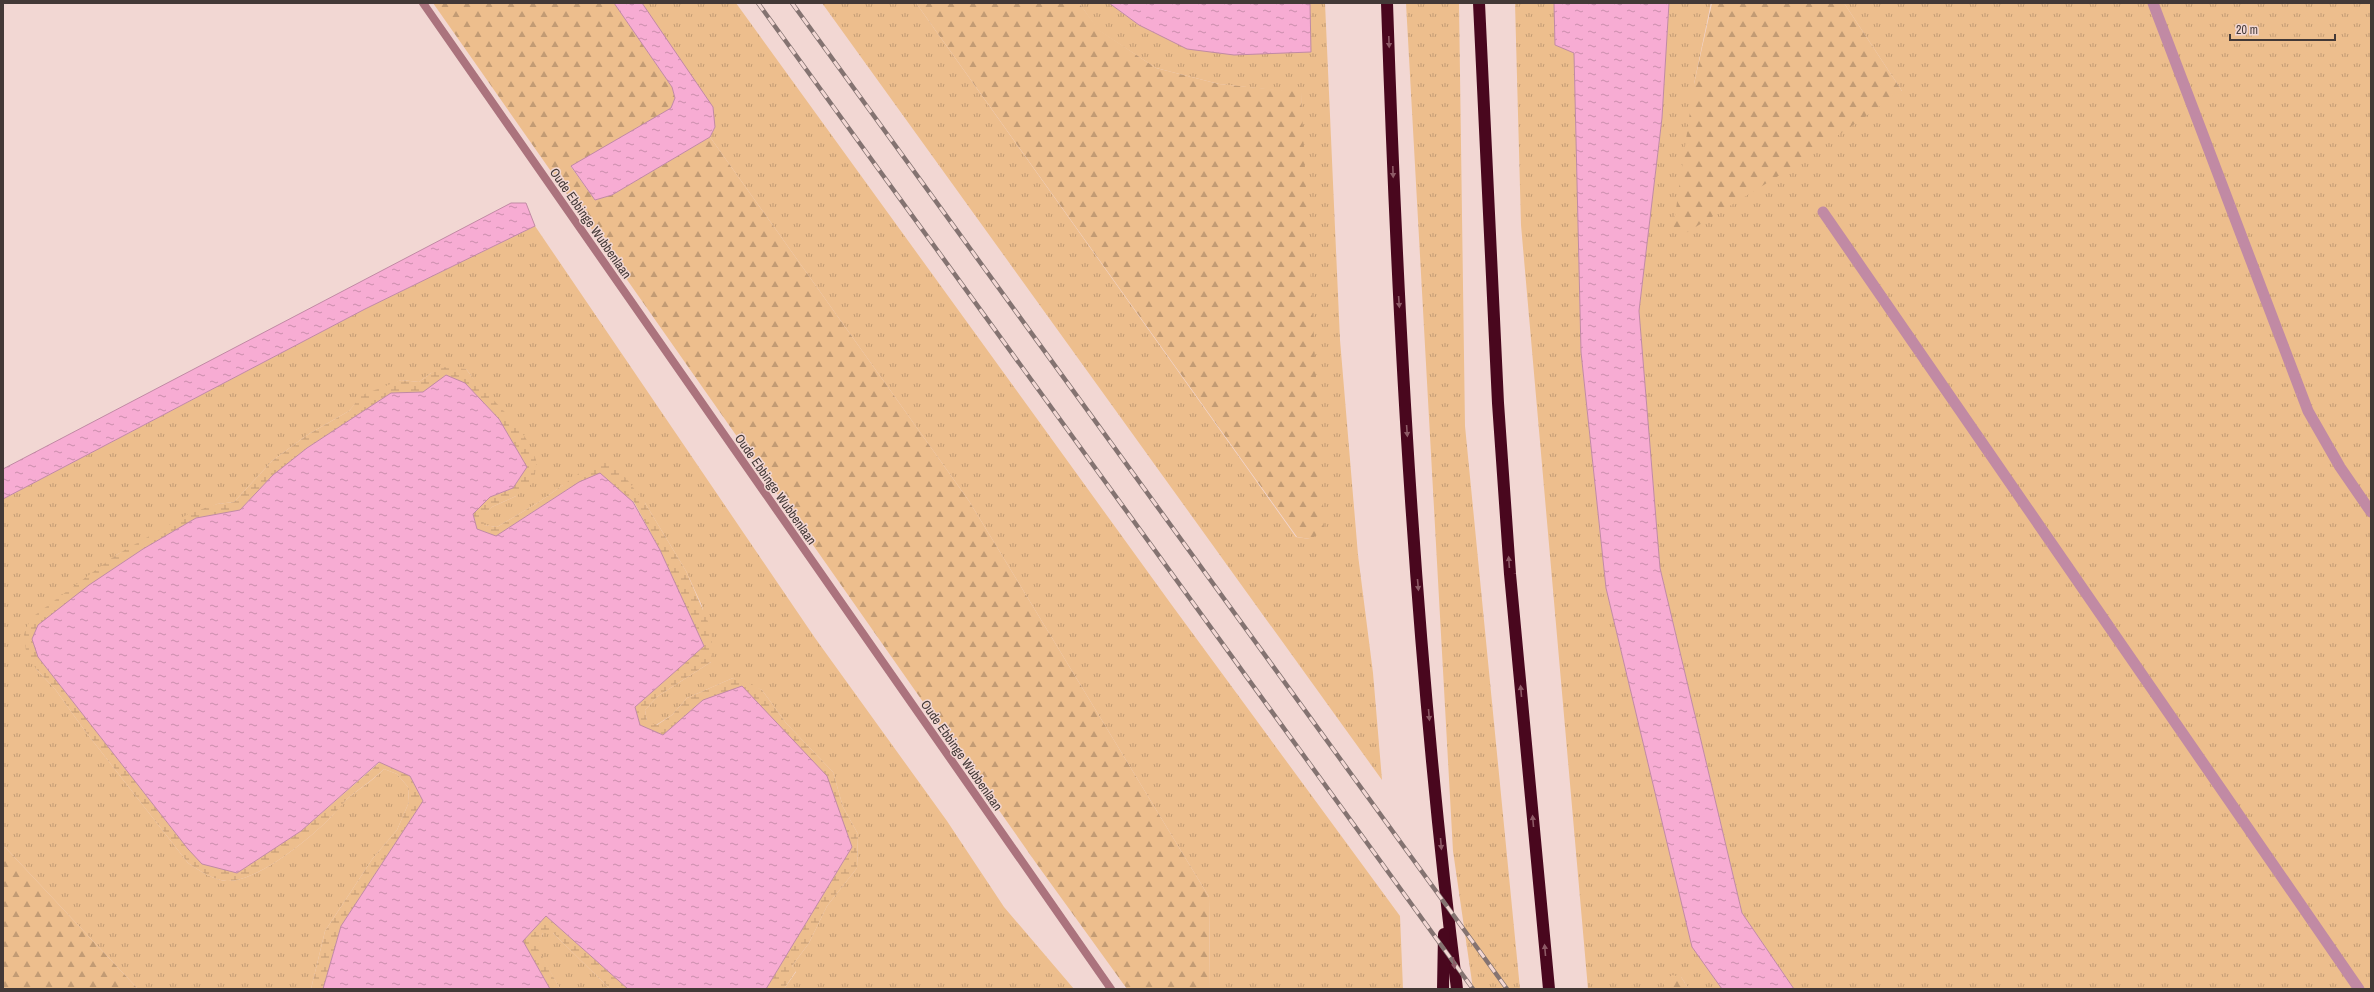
<svg xmlns="http://www.w3.org/2000/svg" width="2374" height="992" viewBox="0 0 2374 992" font-family="'Archivo Narrow',sans-serif">
<defs>
<pattern id="grass-tufts" width="24" height="20" patternUnits="userSpaceOnUse"><rect width="24" height="20" fill="#edbe8d"/><path d="M3 7l-1-3M5 7V3M7 7l1-3M15 17l-1-3M17 17v-4M19 17l1-3" fill="none" stroke="#c29b74"/></pattern>
<pattern id="forest-firs" width="22" height="20" patternUnits="userSpaceOnUse"><rect width="22" height="20" fill="#edbe8d"/><path d="M5 1l3.5 6h-7zM16 11l3.5 6h-7z" fill="#c29b74"/></pattern>
<pattern id="wetland-marsh" width="20" height="14" patternUnits="userSpaceOnUse"><rect width="20" height="14" fill="#edbe8d"/><path d="M1 5h8M5 5V1M11 12h8M15 12V8" fill="none" stroke="#c29b74"/></pattern>
<pattern id="water-ripples" width="26" height="14" patternUnits="userSpaceOnUse"><rect width="26" height="14" fill="#f7acd3"/><path d="M2 4q2-2 4 0t4 0M15 11q2-2 4 0t4 0" fill="none" stroke="#ca8dac"/></pattern>
</defs>
<rect width="100%" height="100%" fill="#f2d7d3"/>
<g fill="url(#grass-tufts)">
<polygon points="642,3 736,3 1171,604 1400,916 1403,989 1210,989 1209,897 969,501 710,137 715,127"/>
<polygon points="822,3 916,3 1296,537 1310,539 1301,93 1219,84 1156,68 1098,30 1079,3 1109,3 1139,25 1310,16 1310,3 1325,3 1340,340 1358,555 1373,673 1382,780"/>
<polygon points="1406,3 1459,3 1465,426 1520,989 1473,989 1453,851"/>
<polygon points="1515,3 1554,3 1555,45 1574,52 1581,352 1606,588 1692,946 1722,989 1689,989 1681,977 1664,981 1664,989 1588,989 1521,225"/>
<polygon points="1669,3 1711,3 1694,84 1902,91 1844,3 2371,3 2371,989 1794,989 1742,913 1660,568 1639,311 1662,118"/>
<path d="M 535,226 L 815,638 L 947,821 L 1004,907 L 1074,989 L 784,989 L 796,972 L 792,966 L 809,943 L 827,906 L 857,868 L 858,834 L 843,807 L 833,772 L 786,723 L 762,690 L 733,678 L 687,698 L 672,715 L 656,725 L 647,722 L 645,710 L 658,696 L 711,662 L 702,606 L 686,571 L 645,503 L 563,485 L 539,502 L 497,527 L 483,525 L 482,516 L 492,507 L 516,496 L 528,443 C 508,417 485,395 466,369 L 431,373 L 419,382 L 401,380 L 355,404 L 349,411 L 307,435 L 272,461 L 234,502 L 217,504 L 116,555 L 36,669 L 55,689 L 85,731 L 188,863 C 200,871 213,880 227,881 C 256,882 307,841 328,820 C 334,814 340,806 346,800 C 358,789 373,781 384,769 L 397,774 L 408,787 L 409,802 L 397,830 L 373,858 L 325,931 L 311,989 L 138,989 L 3,845 L 3,499 L 365,309 Z"/>
<polygon points="543,933 553,933 610,989 560,989 536,947"/>
</g>
<g fill="url(#forest-firs)">
<polygon points="433,3 614,3 672,87 675,98 671,108 571,167 595,200 612,195 710,137 969,501 1209,897 1210,989 1127,989 1036,863"/>
<polygon points="916,3 1079,3 1099,30 1156,68 1219,84 1301,92 1324,531 1310,539 1297,537"/>
<polygon points="1712,3 1844,3 1902,91 1788,170 1681,236 1673,230 1694,84"/>
<polygon points="3,845 138,989 3,989"/>
<polygon points="1672,975 1681,977 1689,989 1664,989 1664,981"/>
</g>
<g fill="url(#wetland-marsh)">
<path d="M 444,367 L 466,369 C 487,397 526,426 536,460 C 537,466 534,476 534,482 L 516,496 L 492,507 L 483,516 L 484,525 L 497,527 L 539,502 L 581,472 L 605,461 L 626,478 L 645,503 L 686,571 L 712,631 L 711,662 L 658,696 L 645,710 L 647,721 L 657,725 L 672,715 L 687,698 L 733,678 L 744,680 L 762,690 L 786,723 L 833,772 L 843,807 L 858,834 L 857,868 L 827,906 L 809,943 L 792,966 L 796,971 L 784,989 L 766,989 L 852,847 L 703,700 L 663,735 L 640,725 L 635,707 L 704,646 L 660,550 L 634,502 L 600,473 L 579,482 L 496,536 L 477,529 L 473,514 L 490,497 L 513,488 L 527,467 L 499,419 L 465,383 L 423,392 L 391,393 L 307,448 L 273,475 L 240,510 L 196,518 L 143,549 L 89,585 L 38,625 L 32,639 L 38,657 L 188,849 L 237,873 L 301,831 L 380,762 L 410,776 L 423,801 L 341,926 L 323,989 L 311,989 L 325,931 L 373,858 L 397,830 L 409,802 L 408,787 L 397,774 L 384,769 C 372,781 358,789 346,800 C 340,807 334,814 328,820 C 307,841 256,882 227,881 C 213,880 200,871 188,863 L 85,731 L 55,689 L 36,669 L 26,651 L 24,634 L 31,618 L 116,555 L 190,513 L 217,504 L 234,502 L 272,461 L 307,435 L 349,411 L 362,395 L 401,380 L 419,382 L 431,373 Z"/>
<polygon points="546,916 628,989 610,989 553,933 543,933 537,947 560,989 550,989 523,941"/>
</g>
<g fill="url(#water-ripples)" stroke="#c18aa4">
<polygon points="614,3 642,3 713,107 715,127 710,137 612,195 595,200 571,166 671,108 675,98 672,87"/>
<polygon points="1109,3 1310,3 1311,52 1234,55 1187,49 1139,25"/>
<polygon points="1554,3 1669,3 1662,118 1639,311 1660,568 1742,913 1794,989 1722,989 1692,947 1606,588 1581,352 1574,53 1555,45"/>
<polygon points="511,203 526,203 535,226 365,309 3,499 3,469"/>
<polygon points="446,375 465,383 499,419 527,467 513,488 490,497 473,514 477,529 496,536 579,482 600,473 633,502 660,550 704,646 635,707 640,725 663,735 703,700 742,686 827,776 852,847 766,989 628,989 546,916 523,941 550,989 323,989 341,926 423,801 410,776 379,762 301,831 237,873 202,864 188,849 38,657 32,639 38,625 89,585 143,549 196,518 240,510 273,475 307,448 391,393 423,392"/>
</g>
<g fill="none" stroke-linecap="round" stroke-linejoin="round">
<g stroke="#c18aa4" stroke-width="11">
<polyline points="2153,3 2308,411 2340,467 2371,512"/>
<polyline points="1823,212 2359,989"/>
</g>
<polyline stroke="#ab737d" stroke-width="8" points="423,3 1111,989"/>
<g stroke="#49071e" stroke-width="12">
<path d="M 1387,3 C 1398,332 1416,662 1457,989"/>
<polyline points="1479,3 1498,403 1510,574 1549,989"/>
<polyline points="1443,989 1444,934"/>
</g>
<g stroke="#847371" stroke-width="4.5">
<g id="rail">
<polyline points="758,3 1473,989"/>
<polyline points="792,3 1507,989"/>
</g>
</g>
<use href="#rail" stroke="#f2d7d3" stroke-width="3" stroke-dasharray="9" stroke-linecap="butt"/>
</g>
<defs><path id="oneway-solid" d="M-6-.8H1V-3.2L6.5 0L1 3.2V.8H-6Z"/></defs>
<g fill="#8d5a66">
<use href="#oneway-solid" transform="translate(1389 42) rotate(88)"/>
<use href="#oneway-solid" transform="translate(1393 172) rotate(88)"/>
<use href="#oneway-solid" transform="translate(1399 302) rotate(86)"/>
<use href="#oneway-solid" transform="translate(1407 431) rotate(86)"/>
<use href="#oneway-solid" transform="translate(1509 562) rotate(-94)"/>
<use href="#oneway-solid" transform="translate(1418 585) rotate(85)"/>
<use href="#oneway-solid" transform="translate(1521 691) rotate(-95)"/>
<use href="#oneway-solid" transform="translate(1429 715) rotate(85)"/>
<use href="#oneway-solid" transform="translate(1533 821) rotate(-95)"/>
<use href="#oneway-solid" transform="translate(1441 844) rotate(85)"/>
<use href="#oneway-solid" transform="translate(1545 950) rotate(-95)"/>
<use href="#oneway-solid" transform="translate(1454 963) rotate(83)"/>
</g>
<g text-anchor="middle" stroke-width="3" stroke-linejoin="round" paint-order="stroke">
<g font-size="13" fill="#433937" stroke="#f2d7d3">
<text transform="translate(591 223) rotate(55)" y="5">Oude Ebbinge Wubbenlaan</text>
<text transform="translate(776 489) rotate(55)" y="5">Oude Ebbinge Wubbenlaan</text>
<text transform="translate(962 755) rotate(55)" y="5">Oude Ebbinge Wubbenlaan</text>
</g>
</g>
<rect width="2374" height="992" fill="none" stroke="#433937" stroke-width="8"/>
<path d="M2230 34v6h105v-6" fill="none" stroke="#433937" stroke-width="2"/>
<text x="2236" y="34" font-size="12" fill="#433937" stroke="#f2d7d3" stroke-width="3" paint-order="stroke">20 m</text>
</svg>
